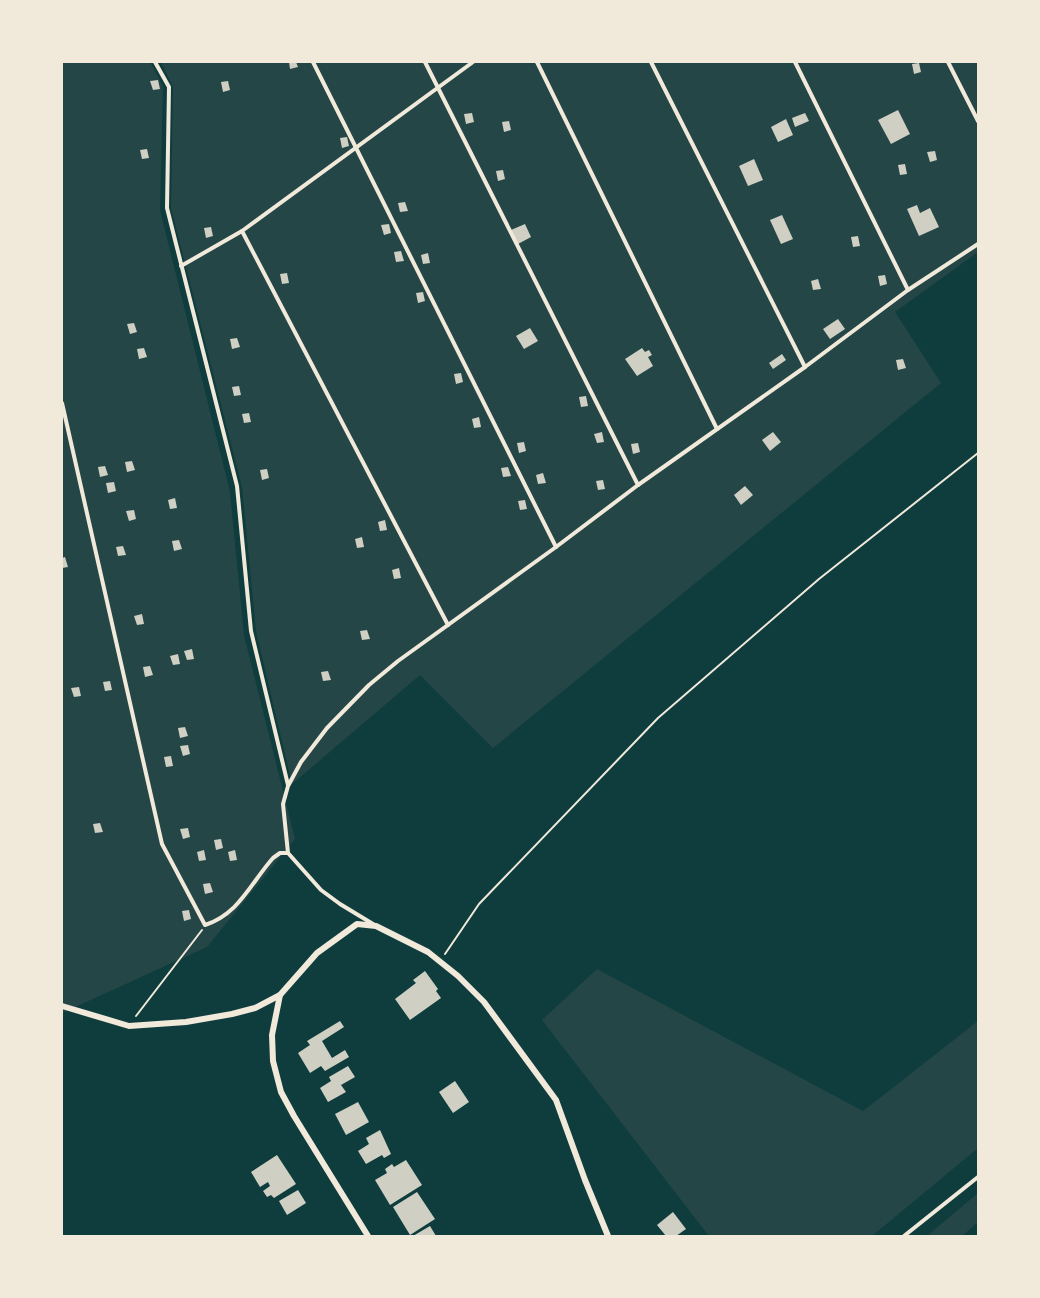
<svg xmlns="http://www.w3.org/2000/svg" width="1040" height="1298" viewBox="0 0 1040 1298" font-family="'Noto Sans',sans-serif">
<rect width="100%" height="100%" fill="#0f3d3e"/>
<g fill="#244646">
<polygon points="62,62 150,62 163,86 160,210 230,492 244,635 295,839 207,947 62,1013"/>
<polygon points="161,62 978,62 978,252 895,312 941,383 493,748 420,675 292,784 256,631 242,487 171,208 173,87"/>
<polygon points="597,969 863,1111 978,1021 978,1148 872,1236 709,1236 542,1020"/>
<polygon points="978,1193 978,1222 962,1236 927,1236"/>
</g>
<g fill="#cfcfc3">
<polygon points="289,62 296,62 298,67 290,69"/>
<polygon points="919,63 921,72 914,74 912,64"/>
<polygon points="158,80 160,89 153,90 150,81"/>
<polygon points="228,81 230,90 223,92 221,82"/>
<polygon points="898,110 910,134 891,144 878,120"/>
<polygon points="472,113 474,122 466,124 464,114"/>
<polygon points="805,113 809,121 795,127 792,118"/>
<polygon points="786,119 793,135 778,142 771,127"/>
<polygon points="509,121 511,130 504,132 502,122"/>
<polygon points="347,137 349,146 342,148 340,138"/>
<polygon points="147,149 149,158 142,159 140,150"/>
<polygon points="935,151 937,160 930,162 927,152"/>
<polygon points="754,159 763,180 748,186 739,166"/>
<polygon points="905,164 907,174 900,175 898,165"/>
<polygon points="503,170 505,179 498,181 496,171"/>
<polygon points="405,202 408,211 400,212 398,203"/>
<polygon points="917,205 920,213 930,208 939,227 919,236 907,209"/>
<polygon points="782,215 793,239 781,244 770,220"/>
<polygon points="389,224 391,233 384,235 381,225"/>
<polygon points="525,224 531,237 518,244 511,230"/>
<polygon points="211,227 213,236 206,238 204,228"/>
<polygon points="858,236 860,246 853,247 851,237"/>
<polygon points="401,251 404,261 396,262 394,252"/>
<polygon points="428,253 430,263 423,264 421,255"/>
<polygon points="287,273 289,283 282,284 280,274"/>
<polygon points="885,275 887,284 880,286 878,276"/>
<polygon points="818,279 821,289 813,290 811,281"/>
<polygon points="423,292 425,301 418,303 416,293"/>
<polygon points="838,319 845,329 830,339 823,329"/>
<polygon points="134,323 137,332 130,334 127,324"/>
<polygon points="530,328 538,341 524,349 516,336"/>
<polygon points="237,338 240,347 232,349 230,339"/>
<polygon points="144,348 147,357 139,359 137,349"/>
<polygon points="642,348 645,352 649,350 652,355 648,357 653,366 637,376 625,359"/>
<polygon points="782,354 786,360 773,369 769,363"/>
<polygon points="903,359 906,368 898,370 896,360"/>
<polygon points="461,373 463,382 456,384 454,374"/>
<polygon points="239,386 241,395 234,396 232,387"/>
<polygon points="586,396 588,406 581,407 579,397"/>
<polygon points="249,413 251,422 244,423 242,414"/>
<polygon points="479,417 481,427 474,428 472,419"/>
<polygon points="602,432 604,442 597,443 594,434"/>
<polygon points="773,432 781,442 770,451 762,440"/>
<polygon points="524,442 526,451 519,453 517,443"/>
<polygon points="638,443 640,452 633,454 631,444"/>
<polygon points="132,461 135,470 127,472 125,462"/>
<polygon points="105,466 108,475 100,477 98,467"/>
<polygon points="508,467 511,476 503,477 501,468"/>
<polygon points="267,469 269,478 262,480 260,470"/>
<polygon points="543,473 546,483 538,484 536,475"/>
<polygon points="603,480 605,489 598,490 596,481"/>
<polygon points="114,482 116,491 108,493 106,483"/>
<polygon points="745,486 753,495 741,505 734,495"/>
<polygon points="175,498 177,508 170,509 168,500"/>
<polygon points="525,500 527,509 520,510 518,501"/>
<polygon points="134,510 136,519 129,521 126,511"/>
<polygon points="385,520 387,530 380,531 378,522"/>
<polygon points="362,537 364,547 357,548 355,539"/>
<polygon points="179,540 182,549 174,551 172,541"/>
<polygon points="123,546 126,555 118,556 116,547"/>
<polygon points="65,557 68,567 62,568 62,558"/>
<polygon points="399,568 401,578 394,579 392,570"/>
<polygon points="142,614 144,624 137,625 134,616"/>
<polygon points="367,630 370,639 362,640 360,631"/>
<polygon points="192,649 194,659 187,660 184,651"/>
<polygon points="178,654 180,664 173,665 170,656"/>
<polygon points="150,666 153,675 145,677 143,667"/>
<polygon points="328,671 331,680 323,681 321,672"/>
<polygon points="110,681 112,690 105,691 103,682"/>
<polygon points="79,687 81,696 74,697 71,688"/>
<polygon points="185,727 188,736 180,738 178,728"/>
<polygon points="188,745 190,754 183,756 180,746"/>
<polygon points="171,756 173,766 166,767 164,757"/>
<polygon points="100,823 103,832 95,833 93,824"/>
<polygon points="188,828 190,837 183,839 180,829"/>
<polygon points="221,839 223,848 216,850 214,840"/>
<polygon points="204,850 206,860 199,861 197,852"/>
<polygon points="235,850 237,860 230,861 228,852"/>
<polygon points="210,883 213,892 205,894 203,884"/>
<polygon points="189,910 191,919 184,921 182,911"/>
<polygon points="425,971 438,989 436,991 441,998 410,1020 395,999 416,983 413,980"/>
<polygon points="340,1021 344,1027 322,1041 332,1058 345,1050 349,1057 325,1071 321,1066 310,1073 298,1053 310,1045 307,1041"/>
<polygon points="348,1066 355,1077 341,1085 346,1092 328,1102 320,1088 331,1081 329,1077"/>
<polygon points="455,1081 469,1102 453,1113 439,1092"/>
<polygon points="358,1102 369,1122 346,1135 335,1114"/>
<polygon points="380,1130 391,1154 384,1158 382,1155 366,1164 358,1151 369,1144 366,1138"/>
<polygon points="277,1155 296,1184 274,1198 271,1195 267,1197 263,1191 270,1186 268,1182 260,1187 251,1172"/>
<polygon points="406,1160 422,1185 390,1205 375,1180 387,1173 385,1169 392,1164 394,1167"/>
<polygon points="298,1190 306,1203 287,1215 279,1201"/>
<polygon points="417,1192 435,1219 410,1235 393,1207"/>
<polygon points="673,1212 686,1229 676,1236 666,1236 657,1225"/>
<polygon points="430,1226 436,1236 413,1236"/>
</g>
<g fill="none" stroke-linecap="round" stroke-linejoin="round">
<g stroke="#f1e9da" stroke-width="2">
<polyline points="445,954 479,904 658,718 819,579 978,453"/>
<polyline points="136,1016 202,930"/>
</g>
<g stroke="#f1e9da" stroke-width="4">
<polyline points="155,62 169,87 167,208 237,486 251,631 288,785"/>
<polyline points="313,62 556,547"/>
<polyline points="425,62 638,485"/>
<polyline points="537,62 717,429"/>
<polyline points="651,62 805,367"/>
<polyline points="795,62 908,290"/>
<polyline points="948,62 978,121"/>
<polyline points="242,231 448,625"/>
<polyline points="181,266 242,231 473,62"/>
<path d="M 62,403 L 162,844 L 205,925 C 239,914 250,884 273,858 L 280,853 L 287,853"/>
<polyline points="373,924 340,904 321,890 288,853 283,804 288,786 301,762 327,728 369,685 398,661 556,547 638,485 805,367 908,290 978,244"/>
<polyline points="904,1236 978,1177"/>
</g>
<g stroke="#f1e9da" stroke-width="6">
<polyline points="62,1006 129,1026 186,1022 232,1014 255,1008 280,995"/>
<polyline points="368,1236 294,1116 281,1092 273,1061 272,1035 280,995 317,953 357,924 376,926 428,952 458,976 484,1002 556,1100 585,1180 608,1236"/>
</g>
</g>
<rect width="1040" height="1298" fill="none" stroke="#f1e9da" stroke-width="126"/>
</svg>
